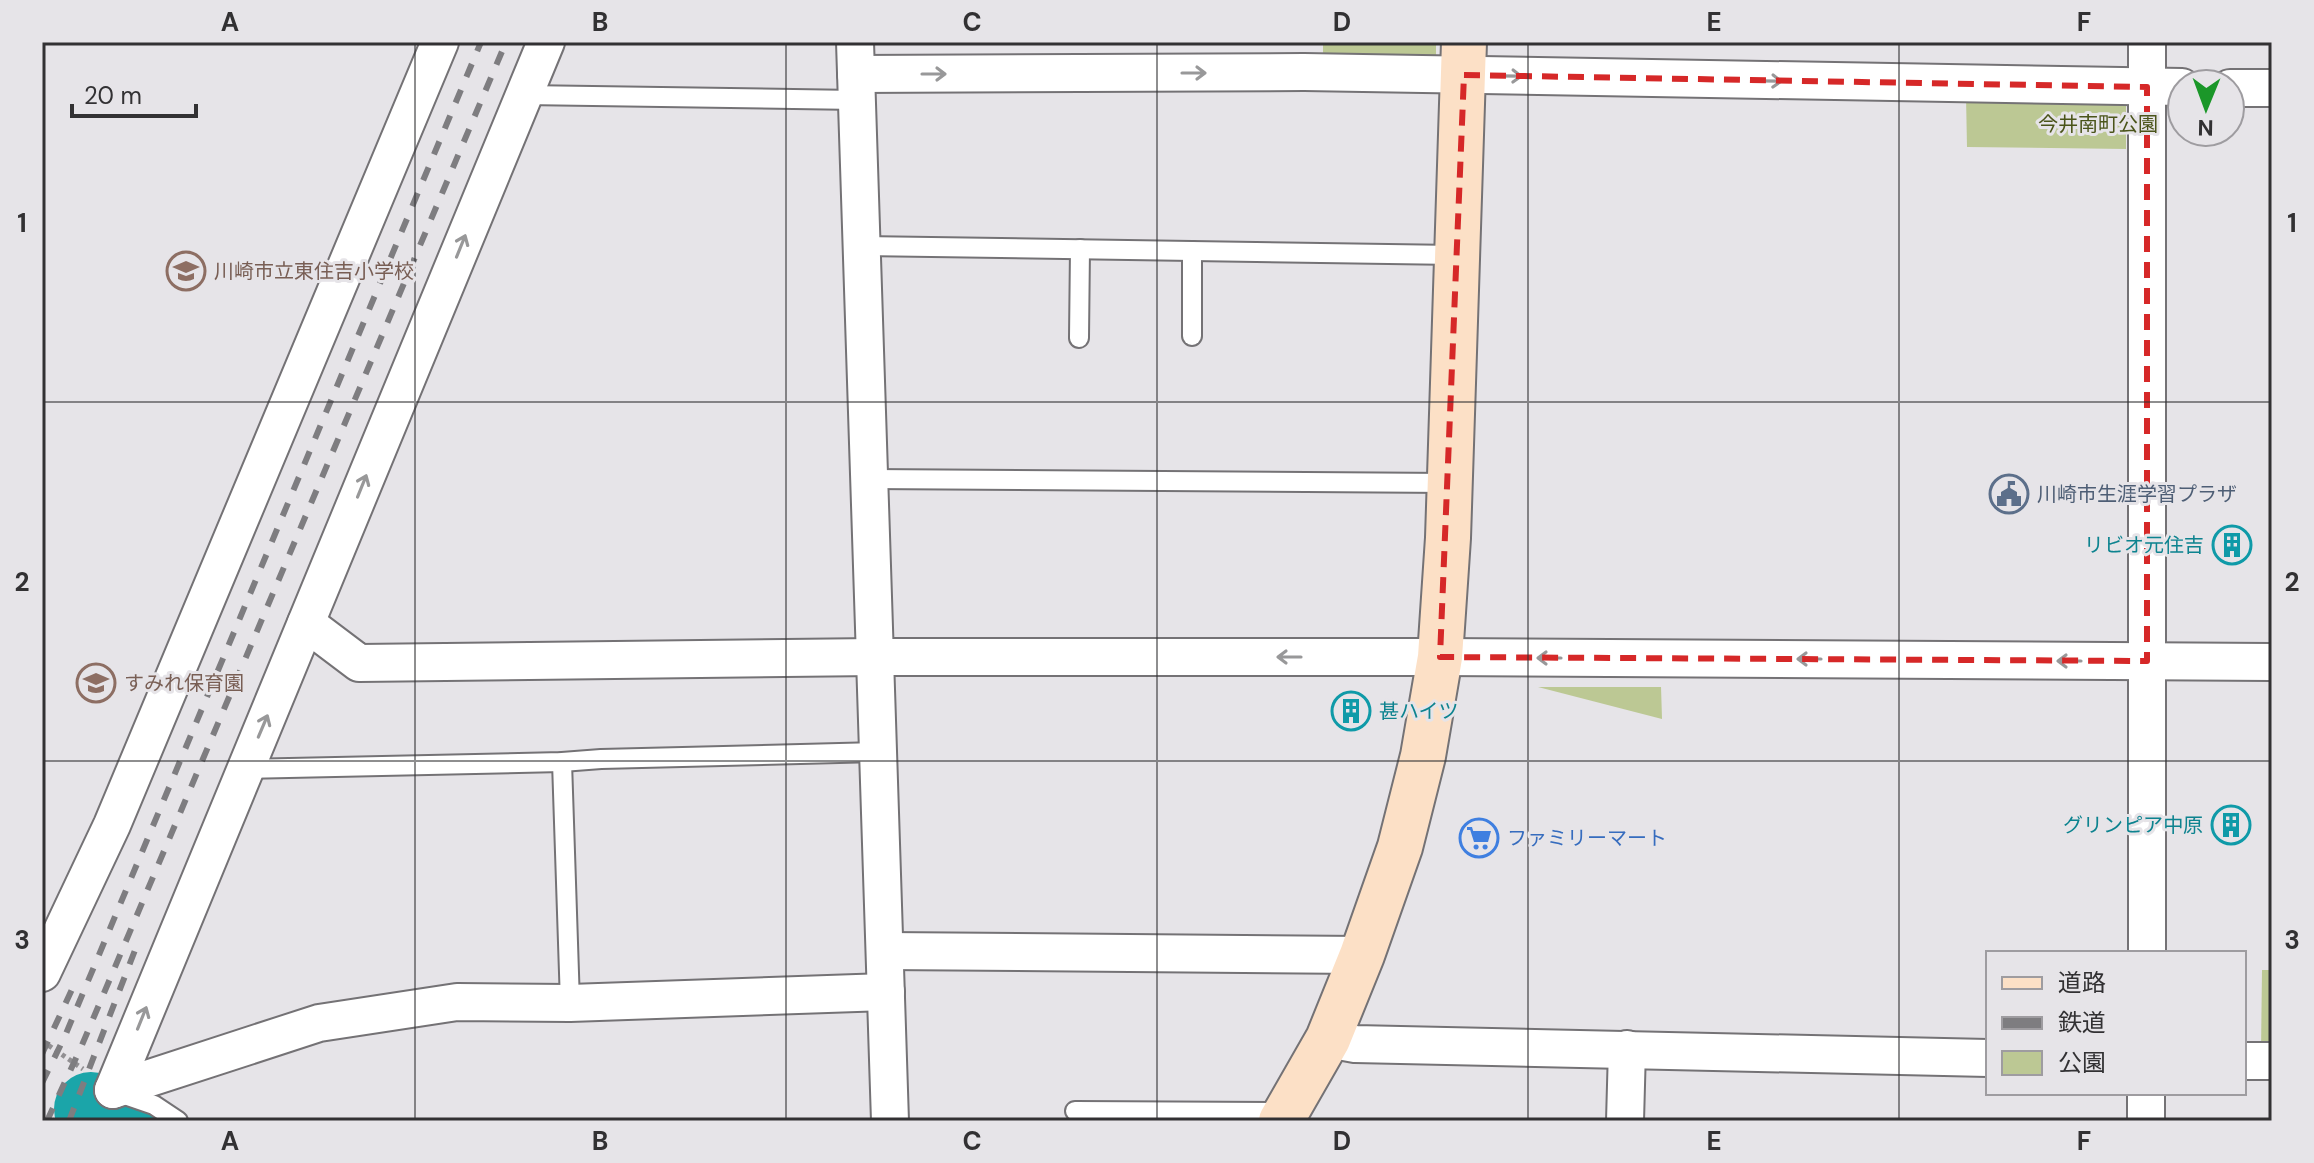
<svg xmlns="http://www.w3.org/2000/svg" width="2314" height="1163" viewBox="0 0 2314 1163" font-family="'DM Sans','Noto Sans JP',sans-serif">
<rect width="100%" height="100%" fill="#e6e4e8"/>
<g fill="#bcc894">
<polygon points="1323,42 1436,42 1436,59 1323,57"/>
<polygon points="1966,96 2126,100 2126,149 1967,147"/>
<polygon points="1538,687 1661,687 1662,719"/>
<polygon points="2262,970 2272,970 2272,1052 2261,1052"/>
</g>
<g fill="none" stroke-linecap="round" stroke-linejoin="round">
<polyline stroke="#1ba5a9" stroke-width="74" points="91,1109 121,1121"/>
<g stroke="#747275" stroke-width="22">
<g id="lane">
<polyline points="524,95 857,100"/>
<polyline points="862,246 1456,255"/>
<polyline points="1192,251 1192,336"/>
<polyline points="1079,338 1080,249"/>
<polyline points="870,479 1450,483"/>
<polyline points="562,762 570,1003"/>
<polyline points="246,769 562,762 601,759 878,752"/>
<polyline points="119,1093 154,1105 178,1121"/>
<polyline points="1075,1111 1284,1112"/>
</g>
</g>
<g stroke="#747275" stroke-width="40">
<g id="street">
<polyline points="855,42 890,1121"/>
<polyline points="856,74 1304,72 2182,87"/>
<polyline points="2230,88 2272,88"/>
<polyline points="306,623 359,663 875,657 1440,657 2272,662"/>
<polyline points="885,951 1362,955"/>
<polyline points="2147,953 2147,42"/>
<polyline points="42,973 112,825 440,42"/>
<polyline points="1328,1039 1355,1044 1988,1058"/>
<polyline points="2244,1061 2272,1061"/>
<polyline points="113,1090 546,42"/>
<polyline points="113,1090 319,1023 457,1002 570,1003 886,992"/>
<polyline points="1625,1121 1627,1049"/>
<polyline points="2146,1121 2146,1093"/>
</g>
</g>
<g stroke="#747275" stroke-width="48">
<polyline id="secondary" points="1281,1121 1328,1039 1362,955 1400,847 1423,756 1440,657 1448,538 1464,42"/>
</g>
<polyline stroke="#918f92" stroke-width="5" stroke-dasharray="4 4" stroke-linecap="butt" points="42,1041 83,1069"/>
<use href="#lane" stroke="#fff" stroke-width="18"/>
<use href="#street" stroke="#fff" stroke-width="36"/>
<use href="#secondary" stroke="#fce0c6" stroke-width="44"/>
<g stroke="#7e7d80" stroke-width="6" stroke-dasharray="14 14" stroke-linecap="butt">
<polyline points="42,1054 74,985"/>
<polyline points="42,1083 65,1036 481,42"/>
<polyline points="47,1121 82,1045 506,42"/>
<polyline points="69,1121 137,945"/>
</g>
</g>
<defs><path id="oneway-shaft" d="M-6 0H5M1.5-3L5.5 0L1.5 3" fill="none" stroke-width="1.6" stroke-linecap="round" stroke-linejoin="round" transform="scale(2)"/></defs>
<g stroke="#989899">
<use href="#oneway-shaft" transform="translate(1194 73)"/>
<use href="#oneway-shaft" transform="translate(934 74)"/>
<use href="#oneway-shaft" transform="translate(1510 76) rotate(1)"/>
<use href="#oneway-shaft" transform="translate(1770 81) rotate(1)"/>
<use href="#oneway-shaft" transform="translate(461 246) rotate(-68)"/>
<use href="#oneway-shaft" transform="translate(362 486) rotate(-68)"/>
<use href="#oneway-shaft" transform="translate(1289 657) rotate(180)"/>
<use href="#oneway-shaft" transform="translate(1549 658) rotate(-180)"/>
<use href="#oneway-shaft" transform="translate(1809 659) rotate(-180)"/>
<use href="#oneway-shaft" transform="translate(2069 661) rotate(-180)"/>
<use href="#oneway-shaft" transform="translate(263 726) rotate(-67)"/>
<use href="#oneway-shaft" transform="translate(142 1018) rotate(-68)"/>
</g>
<path fill="none" stroke="#d62828" stroke-width="6" stroke-dasharray="16 10" stroke-linejoin="round" d="M 1464,75 L 2147,87 L 2147,661 L 1440,657 Z"/>
<path fill="none" stroke="#323133" stroke-width="2" stroke-opacity="0.55" d="M 415,42 L 415,1121M 786,42 L 786,1121M 1157,42 L 1157,1121M 1528,42 L 1528,1121M 1899,42 L 1899,1121M 42,402 L 2272,402M 42,761 L 2272,761"/>
<defs>
<g id="school-ring" transform="scale(2)"><circle r="9.5" fill="#e6e4e8" stroke="#8d6e63" stroke-width="1.5"/><path d="M0-5L7-2L0 1L-7-2ZM-4 1L0 2.5L4 1V4Q0 6-4 4Z" fill="#8d6e63"/></g>
<g id="civic-ring" transform="scale(2)"><circle r="9.5" fill="#e6e4e8" stroke="#5c6f8a" stroke-width="1.5"/><path d="M-.6-6.5H3V-4.5H.6V-3L4-1V1h2V6H-6V1h2V-1L-.6-3ZM-1.2 2.5V6h2.4V2.5Z" fill="#5c6f8a"/></g>
<g id="building-ring" transform="scale(2)"><circle r="9.5" fill="#e6e4e8" stroke="#0f9aa8" stroke-width="1.5"/><path d="M-4-6H4V6H1V3H-1V6H-4ZM-2.5-4.3h1.7v1.8h-1.7ZM.8-4.3h1.7v1.8H.8ZM-2.5-1h1.7V.8h-1.7ZM.8-1h1.7V.8H.8Z" fill="#0f9aa8"/></g>
<g id="supermarket-ring" transform="scale(2)"><circle r="9.5" fill="#e6e4e8" stroke="#3f7fe0" stroke-width="1.5"/><path d="M-6-5.5h2.5l.6 2H6L4.5 2H-2.5L-4.4-4H-6ZM-1.5 3.2a1.3 1.3 0 1 0 .1 0ZM3 3.2a1.3 1.3 0 1 0 .1 0Z" fill="#3f7fe0"/></g>
</defs>
<g fill-rule="evenodd">
<use href="#school-ring" x="186" y="271"/>
<use href="#civic-ring" x="2009" y="494"/>
<use href="#building-ring" x="2232" y="545"/>
<use href="#school-ring" x="96" y="683"/>
<use href="#building-ring" x="1351" y="711"/>
<use href="#building-ring" x="2231" y="825"/>
<use href="#supermarket-ring" x="1479" y="838"/>
</g>
<g text-anchor="middle" stroke-width="6" stroke-linejoin="round" paint-order="stroke">
<g font-size="20" fill="#4a541a" stroke="#e6e4e8">
<text x="2098" y="131">今井南町公園</text>
</g>
<g font-size="20" fill="#785e54" stroke="#e6e4e8" text-anchor="start">
<text x="214" y="278">川崎市立東住吉小学校</text>
<text x="124" y="690">すみれ保育園</text>
</g>
<g font-size="20" fill="#4e5e75" stroke="#e6e4e8" text-anchor="start">
<text x="2037" y="501">川崎市生涯学習プラザ</text>
</g>
<g font-size="20" fill="#0d838f" stroke="#e6e4e8" text-anchor="end">
<text x="2204" y="552">リビオ元住吉</text>
<text x="1379" y="718" text-anchor="start">甚ハイツ</text>
<text x="2203" y="832">グリンピア中原</text>
</g>
<g font-size="20" fill="#366cbe" stroke="#e6e4e8" text-anchor="start">
<text x="1507" y="845">ファミリーマート</text>
</g>
</g>
<rect width="2314" height="1163" fill="none" stroke="#e6e4e8" stroke-width="88"/>
<rect x="1986" y="951" width="260" height="144" fill="#e6e4e8" stroke="#9e9ca0" stroke-width="2"/>
<rect x="2002" y="977" width="40" height="12" fill="#fce0c6" stroke="#9e9ca0" stroke-width="2"/>
<text x="2058" y="991" font-size="24" fill="#323133">道路</text>
<rect x="2002" y="1017" width="40" height="12" fill="#7e7d80" stroke="#9e9ca0" stroke-width="2"/>
<text x="2058" y="1031" font-size="24" fill="#323133">鉄道</text>
<rect x="2002" y="1051" width="40" height="24" fill="#bcc894" stroke="#9e9ca0" stroke-width="2"/>
<text x="2058" y="1071" font-size="24" fill="#323133">公園</text>
<g transform="translate(2206 108) rotate(181)"><circle r="38" fill="#e6e4e8" stroke="#9e9ca0" stroke-width="2"/>
<path d="M0-6L14 30L0 20L-14 30Z" fill="#1b9729"/>
<text y="-12" font-size="22" font-weight="bold" text-anchor="middle" fill="#323133">N</text>
</g>
<path d="M72 104v12h124v-12" fill="none" stroke="#323133" stroke-width="4"/>
<text x="84" y="104" font-size="24" fill="#323133" stroke="#e6e4e8" stroke-width="6" paint-order="stroke">20 m</text>
<rect x="44" y="44" width="2226" height="1075" fill="none" stroke="#323133" stroke-width="3"/>
<g font-size="26" text-anchor="middle" font-weight="bold" fill="#323133">
<text x="230" y="31">A</text>
<text x="600" y="31">B</text>
<text x="972" y="31">C</text>
<text x="1342" y="31">D</text>
<text x="1714" y="31">E</text>
<text x="2084" y="31">F</text>
<text x="22" y="232">1</text>
<text x="2292" y="232">1</text>
<text x="22" y="591">2</text>
<text x="2292" y="591">2</text>
<text x="22" y="949">3</text>
<text x="2292" y="949">3</text>
<text x="230" y="1150">A</text>
<text x="600" y="1150">B</text>
<text x="972" y="1150">C</text>
<text x="1342" y="1150">D</text>
<text x="1714" y="1150">E</text>
<text x="2084" y="1150">F</text>
</g>
</svg>
